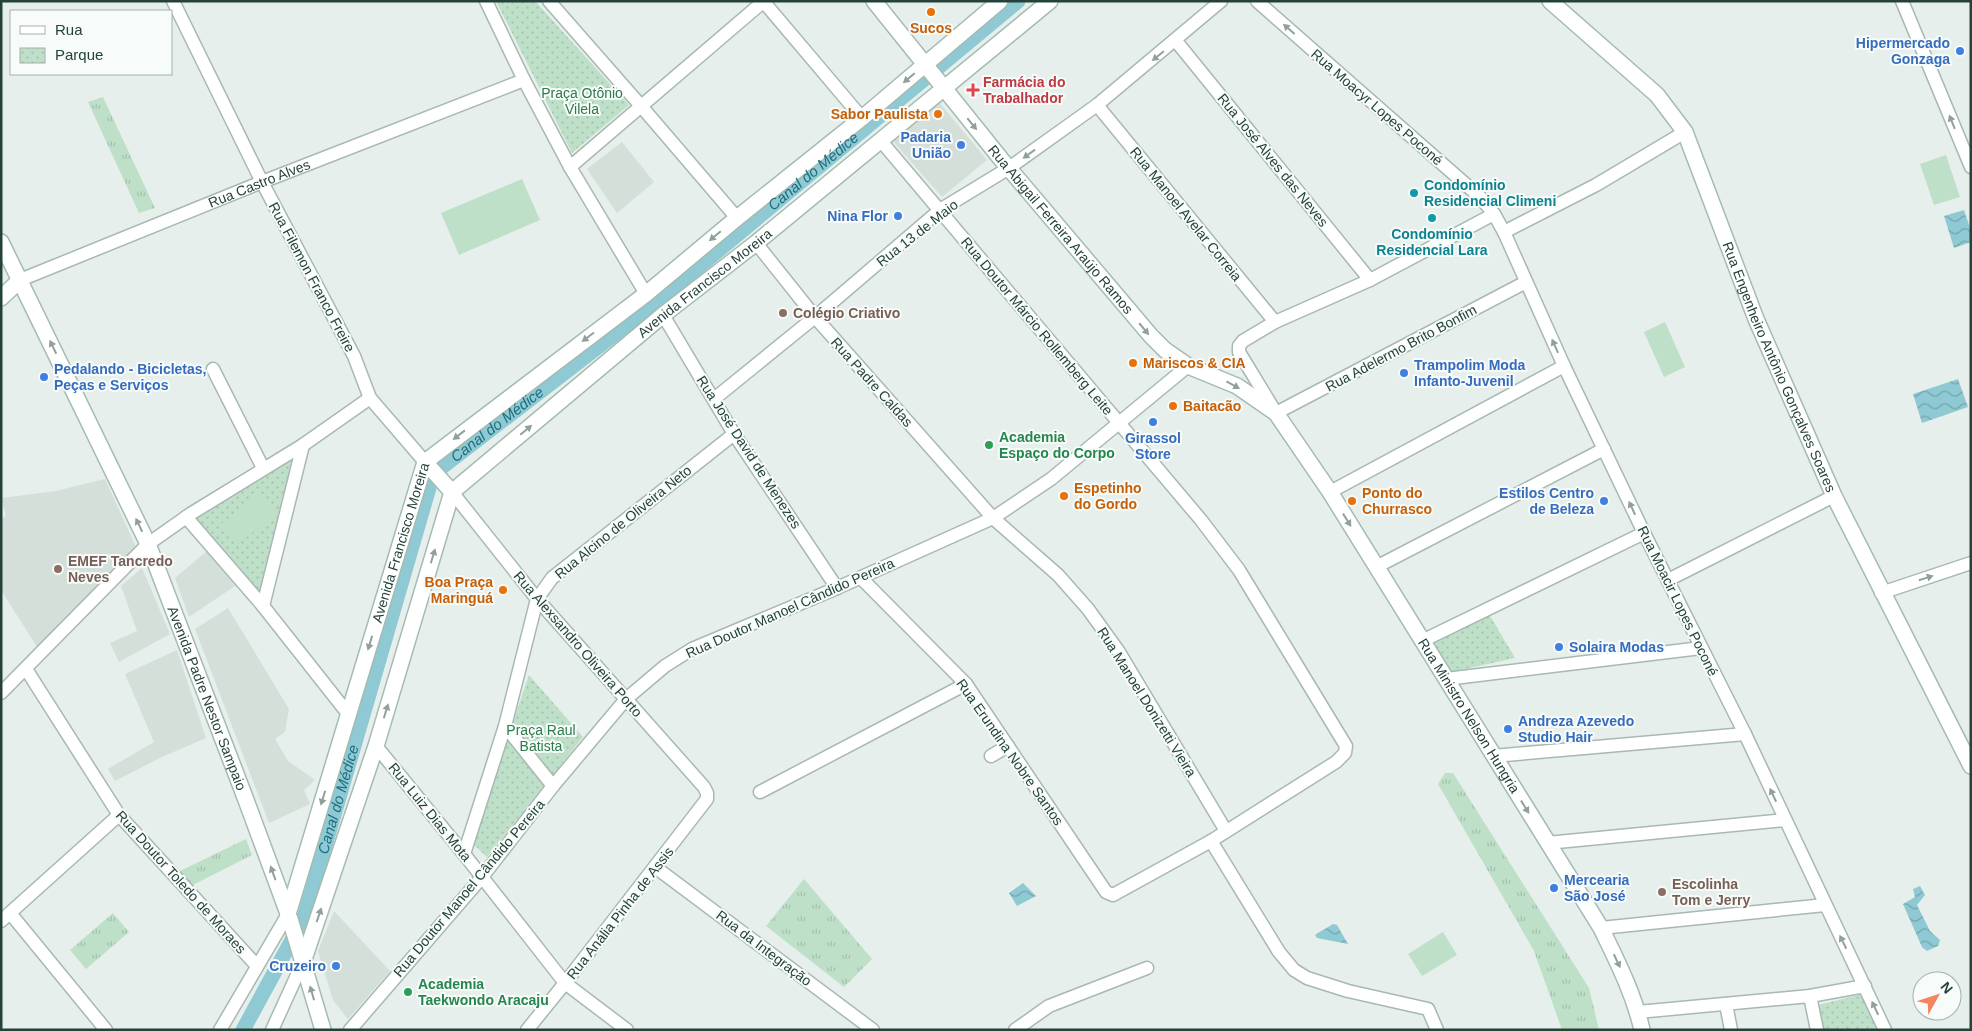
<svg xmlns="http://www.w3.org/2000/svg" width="1972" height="1031" viewBox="0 0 1972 1031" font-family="Arial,sans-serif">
<defs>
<pattern id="grass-tufts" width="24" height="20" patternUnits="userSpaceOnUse" patternTransform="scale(1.25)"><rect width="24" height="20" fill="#bfe0c8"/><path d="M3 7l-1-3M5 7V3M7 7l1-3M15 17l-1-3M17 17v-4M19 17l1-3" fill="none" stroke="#a4c1ad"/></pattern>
<pattern id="park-dots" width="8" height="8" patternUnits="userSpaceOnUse" patternTransform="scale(1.25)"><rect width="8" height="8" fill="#bfe0c8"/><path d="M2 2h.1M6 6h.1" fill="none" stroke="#a4c1ad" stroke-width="1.8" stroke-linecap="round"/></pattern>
<pattern id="water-waves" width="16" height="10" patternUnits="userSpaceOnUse" patternTransform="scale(1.25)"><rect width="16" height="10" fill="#8ec9d4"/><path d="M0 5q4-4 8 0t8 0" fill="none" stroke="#74a5ad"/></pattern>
</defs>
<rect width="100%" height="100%" fill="#e6efeb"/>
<g fill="#d4dfda">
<polygon points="938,101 987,160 942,197 892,140"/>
<polygon points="622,142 654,182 617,213 587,169"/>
<polygon points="105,479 136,547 37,647 1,590 1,519 6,516 1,498 56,491"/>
<polygon points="207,551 235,586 189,617 175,578"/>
<polygon points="142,568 170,634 119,662 110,643 137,631 121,586"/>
<polygon points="228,608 289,709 285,732 275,739 288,761 315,780 304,790 310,804 269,823 195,629"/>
<polygon points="177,650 206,738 162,757 115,781 108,769 154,742 125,674"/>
<polygon points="334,911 390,971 348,1019 333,1000 318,951"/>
</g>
<g fill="url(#grass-tufts)">
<polygon points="103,97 155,208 139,213 88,102"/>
<polygon points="1445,773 1453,773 1589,988 1599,1030 1562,1030 1534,951 1438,784"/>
<polygon points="246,839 252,855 191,886 178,872"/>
<polygon points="804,879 872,959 844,987 766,926"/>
<polygon points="113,913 129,932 86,969 70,950"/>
</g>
<g fill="url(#park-dots)">
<polygon points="496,1 535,1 629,105 572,153"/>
<polygon points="293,458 261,593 196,519"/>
<polygon points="1489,614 1515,658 1452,672 1433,642"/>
<polygon points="529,675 583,737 487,857 472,843"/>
<polygon points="1863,994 1880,1030 1824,1030 1818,1005"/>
</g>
<g fill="#bfe0c8">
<polygon points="1946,155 1960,197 1934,205 1920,164"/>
<polygon points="522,179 540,220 459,255 441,213"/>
<polygon points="1665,322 1685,367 1664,377 1644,332"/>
<polygon points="259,493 276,514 238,544 221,524"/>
<polygon points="1443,932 1457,955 1422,976 1408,954"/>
</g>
<g fill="url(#water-waves)">
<polygon points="1964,210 1971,231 1971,242 1954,248 1944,216"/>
<polygon points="1958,379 1968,407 1922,423 1913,394"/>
<polygon points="1023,883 1036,896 1017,906 1009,893"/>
<polygon points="1920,886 1925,895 1917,905 1930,931 1940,940 1938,946 1927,951 1922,947 1903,904 1915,897 1913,889"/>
<polygon points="1333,924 1337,925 1348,944 1317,938 1315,935"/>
</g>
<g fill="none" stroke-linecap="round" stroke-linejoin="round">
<path stroke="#8ec9d4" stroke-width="15" id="s1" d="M 243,1030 L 304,918 L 433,474 L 660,299 L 1018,1"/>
<g stroke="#a8b8b2" stroke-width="15">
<g id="street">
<polyline points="173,1 262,182 354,356 370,398 425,462"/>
<polyline points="486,1 524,80 570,167 646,294"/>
<polyline points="549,1 641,106 737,218"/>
<polyline points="763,1 862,118"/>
<polyline points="1257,1 1480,197 1494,214 1504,232 1564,366 1644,533 1745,734 1885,1030"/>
<polyline points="1902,1 1971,167"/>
<polyline points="1176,41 1370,280"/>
<polyline points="1097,105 1275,322"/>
<polyline points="570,167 764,1"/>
<polyline points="1494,214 1370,280 1275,322 1243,341 1239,346 1239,352 1276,413 1526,282"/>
<polyline points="1504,232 1596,185 1685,132"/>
<polyline points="756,243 815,317 993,518 1058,575 1088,609 1119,652 1226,831"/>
<path id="s2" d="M 20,280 L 262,182 L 524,80"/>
<polyline points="663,315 734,434 837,588"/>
<polyline points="213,369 263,468"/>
<polyline points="714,399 815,317 940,210 1009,168 1097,105 1221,1"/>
<polyline points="452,492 537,599 704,787 707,793 707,799 565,983 527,1030"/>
<polyline points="1330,492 1564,366"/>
<polyline points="186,517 263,606 349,715"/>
<polyline points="1376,567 1604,449"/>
<polyline points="861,578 966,684 1106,892 1113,895 1211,841 1336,762 1345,753 1346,746 1239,570 1201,520 881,141"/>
<polyline points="1668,580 1834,496"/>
<polyline points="1881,593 1971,563"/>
<polyline points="263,606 303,445"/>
<polyline points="1422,641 1644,533"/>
<polyline points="26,669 119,815 257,966"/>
<polyline points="1446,679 1701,648"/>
<polyline points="1,693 148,544 192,513 303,445 370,398"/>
<polyline points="505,726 553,786"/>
<polyline points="376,746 464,854 565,983 627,1030"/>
<polyline points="991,756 1008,746"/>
<polyline points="1493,756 1745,734"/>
<polyline points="760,792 966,684"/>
<polyline points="1211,841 1279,952 1294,970 1307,978 1348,991 1428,1009 1437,1030"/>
<polyline points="1547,843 1785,820"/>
<polyline points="464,854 505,726 537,599 552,578 734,434"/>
<polyline points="655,867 873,1030"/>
<polyline points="10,913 106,1030"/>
<polyline points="1,921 119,815"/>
<polyline points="1601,928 1825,905"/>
<polyline points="1810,996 1817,1030"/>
<polyline points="1726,1004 1731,1030"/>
<polyline points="1638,1012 1810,996 1865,986"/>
<polyline points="220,1030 288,914"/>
<polyline points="272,1030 303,962"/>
<polyline points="350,1030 482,877 553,786 626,699 665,666 692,649 837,588 993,518 1051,479 1188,366"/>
<polyline points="1015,1030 1049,1006 1147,968"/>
</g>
</g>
<g stroke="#a4bbb3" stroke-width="18">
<g id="secondary">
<path id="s3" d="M 874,1 L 1001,159 L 1151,336 L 1165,350 L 1188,366 L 1237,386 L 1276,413 L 1330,492 L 1601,928 C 1617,961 1634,994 1642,1030"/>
<path id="s4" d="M 1550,1 L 1657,95 L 1685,132 L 1756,319 L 1834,496 L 1971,766"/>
<path id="s5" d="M 1,242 L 148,544 L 246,800 L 290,919 L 323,1030"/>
<polyline points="1,298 20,280"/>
<polyline points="425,462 452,492"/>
<path id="s6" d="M 288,914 L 425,462 L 646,294 L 737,218 L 862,118 L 1000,1"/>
<path id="s7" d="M 303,962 L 376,746 L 452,492 L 663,315 L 756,243 L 1050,1"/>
</g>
</g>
<use href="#street" stroke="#fff" stroke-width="12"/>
<use href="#secondary" stroke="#fff" stroke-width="15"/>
</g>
<defs><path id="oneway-solid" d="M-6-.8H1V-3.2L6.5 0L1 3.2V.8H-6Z" transform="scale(1.25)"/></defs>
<g fill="#92a09c">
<use href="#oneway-solid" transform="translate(1289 29) rotate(-139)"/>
<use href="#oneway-solid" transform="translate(1158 56) rotate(141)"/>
<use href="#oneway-solid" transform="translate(909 78) rotate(140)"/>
<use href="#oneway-solid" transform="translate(1952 122) rotate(-112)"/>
<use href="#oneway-solid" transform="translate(972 124) rotate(51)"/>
<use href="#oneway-solid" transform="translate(1029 154) rotate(144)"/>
<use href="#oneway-solid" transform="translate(715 236) rotate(140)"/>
<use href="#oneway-solid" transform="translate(1144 329) rotate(50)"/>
<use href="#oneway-solid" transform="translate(588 337) rotate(143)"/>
<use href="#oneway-solid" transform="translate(1555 346) rotate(-114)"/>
<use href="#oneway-solid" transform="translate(53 347) rotate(-116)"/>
<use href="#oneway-solid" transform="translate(1233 385) rotate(29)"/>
<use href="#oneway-solid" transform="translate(526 430) rotate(-40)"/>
<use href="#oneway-solid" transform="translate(459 435) rotate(142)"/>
<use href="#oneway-solid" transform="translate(1632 508) rotate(-115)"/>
<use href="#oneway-solid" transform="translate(1347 520) rotate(58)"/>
<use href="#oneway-solid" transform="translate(139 525) rotate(-116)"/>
<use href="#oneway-solid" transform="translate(433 556) rotate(-73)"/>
<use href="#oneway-solid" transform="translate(1926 578) rotate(-18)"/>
<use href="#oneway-solid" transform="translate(370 643) rotate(107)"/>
<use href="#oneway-solid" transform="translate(386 711) rotate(-73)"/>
<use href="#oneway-solid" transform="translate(1773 795) rotate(-115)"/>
<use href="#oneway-solid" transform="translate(323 798) rotate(107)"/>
<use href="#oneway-solid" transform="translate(1525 807) rotate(58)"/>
<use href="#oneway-solid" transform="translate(273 873) rotate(-110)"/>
<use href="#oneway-solid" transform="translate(319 915) rotate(-71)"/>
<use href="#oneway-solid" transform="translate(1843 942) rotate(-116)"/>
<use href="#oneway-solid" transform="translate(1617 961) rotate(65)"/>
<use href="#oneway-solid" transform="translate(312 993) rotate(-106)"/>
<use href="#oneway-solid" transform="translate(1875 1008) rotate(-115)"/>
</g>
<g fill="#e8710a" stroke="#f7fbf9" stroke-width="2">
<circle cx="931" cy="12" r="5"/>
<circle cx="938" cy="114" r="5"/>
<circle cx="1133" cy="363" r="5"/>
<circle cx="1173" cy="406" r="5"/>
<circle cx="1064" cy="496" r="5"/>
<circle cx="1352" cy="501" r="5"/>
<circle cx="503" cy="590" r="5"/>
</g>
<g fill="#3f7fe0" stroke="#f7fbf9" stroke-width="2">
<circle cx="1960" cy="51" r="5"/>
<circle cx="961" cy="145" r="5"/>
<circle cx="898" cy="216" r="5"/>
<circle cx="1404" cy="373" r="5"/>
<circle cx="44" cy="377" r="5"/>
<circle cx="1153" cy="422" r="5"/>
<circle cx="1604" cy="501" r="5"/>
<circle cx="1559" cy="647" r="5"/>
<circle cx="1508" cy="729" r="5"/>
<circle cx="1554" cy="888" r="5"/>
<circle cx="336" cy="966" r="5"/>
</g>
<path fill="#e0444e" stroke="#f7fbf9" stroke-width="2" d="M970.5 82.5h5v5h5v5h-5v5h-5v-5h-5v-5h5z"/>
<g fill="#0f9aa8" stroke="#f7fbf9" stroke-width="2">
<circle cx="1414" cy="193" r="5"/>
<circle cx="1432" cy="218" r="5"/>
</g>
<g fill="#8d6e63" stroke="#f7fbf9" stroke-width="2">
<circle cx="783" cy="313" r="5"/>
<circle cx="58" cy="569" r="5"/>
<circle cx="1662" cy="892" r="5"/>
</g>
<g fill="#2e9e5b" stroke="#f7fbf9" stroke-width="2">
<circle cx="989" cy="445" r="5"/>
<circle cx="408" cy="992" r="5"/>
</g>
<g text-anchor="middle" stroke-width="4" stroke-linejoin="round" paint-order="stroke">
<g font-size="14" font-weight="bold" fill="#c56008" stroke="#f7fbf9" text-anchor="start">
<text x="931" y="33" text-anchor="middle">Sucos</text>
<text x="928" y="119" text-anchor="end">Sabor Paulista</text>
<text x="1143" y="368">Mariscos &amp; CIA</text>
<text x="1183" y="411">Baitacão</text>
<text x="1074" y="493">Espetinho<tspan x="1074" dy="16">do Gordo</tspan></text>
<text x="1362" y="498">Ponto do<tspan x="1362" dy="16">Churrasco</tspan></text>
<text x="493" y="587" text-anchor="end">Boa Praça<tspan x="493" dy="16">Maringuá</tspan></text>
</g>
<g font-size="14" font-weight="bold" fill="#366cbe" stroke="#f7fbf9" text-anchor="end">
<text x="1950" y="48">Hipermercado<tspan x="1950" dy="16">Gonzaga</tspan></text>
<text x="951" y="142">Padaria<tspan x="951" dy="16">União</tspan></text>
<text x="888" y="221">Nina Flor</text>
<text x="1414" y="370" text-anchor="start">Trampolim Moda<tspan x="1414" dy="16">Infanto-Juvenil</tspan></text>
<text x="54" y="374" text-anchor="start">Pedalando - Bicicletas,<tspan x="54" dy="16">Peças e Serviços</tspan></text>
<text x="1153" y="443" text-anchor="middle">Girassol<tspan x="1153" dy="16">Store</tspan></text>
<text x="1594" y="498">Estilos Centro<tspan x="1594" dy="16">de Beleza</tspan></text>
<text x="1569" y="652" text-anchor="start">Solaira Modas</text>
<text x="1518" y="726" text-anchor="start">Andreza Azevedo<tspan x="1518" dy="16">Studio Hair</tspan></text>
<text x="1564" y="885" text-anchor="start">Mercearia<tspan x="1564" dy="16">São José</tspan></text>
<text x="326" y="971">Cruzeiro</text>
</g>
<g font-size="14" font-weight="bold" fill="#be3a42" stroke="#f7fbf9" text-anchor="start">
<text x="983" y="87">Farmácia do<tspan x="983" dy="16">Trabalhador</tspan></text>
</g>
<g font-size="14" fill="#2d7a4b" stroke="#f7fbf9">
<text x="582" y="98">Praça Otônio<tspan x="582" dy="16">Vilela</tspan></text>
<text x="541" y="735">Praça Raul<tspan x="541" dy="16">Batista</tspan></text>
</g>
<g font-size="14" fill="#24423a" stroke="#f7fbf9">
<text transform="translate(1377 107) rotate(41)" y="5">Rua Moacyr Lopes Poconé</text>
<text transform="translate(1273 160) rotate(51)" y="5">Rua José Alves das Neves</text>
<text dy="5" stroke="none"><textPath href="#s2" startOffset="258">Rua Castro Alves</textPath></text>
<text transform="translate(1186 214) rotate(51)" y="5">Rua Manoel Avelar Correia</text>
<text dy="5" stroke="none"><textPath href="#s3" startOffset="295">Rua Abigail Ferreira Araújo Ramos</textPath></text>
<text transform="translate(917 233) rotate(-38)" y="5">Rua 13 de Maio</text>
<text transform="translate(312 277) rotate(62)" y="5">Rua Filemon Franco Freire</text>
<text dy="5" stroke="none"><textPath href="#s7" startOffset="821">Avenida Francisco Moreira</textPath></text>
<text transform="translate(1037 326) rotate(50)" y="5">Rua Doutor Márcio Rollemberg Leite</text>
<text transform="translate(1401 348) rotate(-28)" y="5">Rua Adelermo Brito Bonfim</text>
<text dy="5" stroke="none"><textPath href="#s4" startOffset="442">Rua Engenheiro Antônio Gonçalves Soares</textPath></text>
<text transform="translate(872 382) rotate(48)" y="5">Rua Padre Caldas</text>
<text transform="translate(749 452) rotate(57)" y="5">Rua José David de Menezes</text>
<text transform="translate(623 522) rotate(-39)" y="5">Rua Alcino de Oliveira Neto</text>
<text dy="5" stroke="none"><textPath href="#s6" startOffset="388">Avenida Francisco Moreira</textPath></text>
<text transform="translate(1678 601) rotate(64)" y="5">Rua Moacir Lopes Poconé</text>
<text transform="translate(790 608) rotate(-24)" y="5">Rua Doutor Manoel Cândido Pereira</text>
<text transform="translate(578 644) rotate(49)" y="5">Rua Alexsandro Oliveira Porto</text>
<text dy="5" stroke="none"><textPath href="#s5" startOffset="501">Avenida Padre Nestor Sampaio</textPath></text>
<text transform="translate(1147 702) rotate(58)" y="5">Rua Manoel Donizetti Vieira</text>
<text dy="5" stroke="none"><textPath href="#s3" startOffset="942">Rua Ministro Nelson Hungria</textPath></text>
<text transform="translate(1010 752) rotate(55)" y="5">Rua Erundina Nobre Santos</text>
<text transform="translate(430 812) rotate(51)" y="5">Rua Luiz Dias Mota</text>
<text transform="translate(181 882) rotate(48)" y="5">Rua Doutor Toledo de Moraes</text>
<text transform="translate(469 888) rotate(-50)" y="5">Rua Doutor Manoel Cândido Pereira</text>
<text transform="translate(620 913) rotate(-52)" y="5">Rua Anália Pinha de Assis</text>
<text transform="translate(764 948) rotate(37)" y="5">Rua da Integração</text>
</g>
<g font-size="14" font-weight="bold" fill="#0d838f" stroke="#f7fbf9" text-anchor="start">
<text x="1424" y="190">Condomínio<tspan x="1424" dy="16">Residencial Climeni</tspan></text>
<text x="1432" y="239" text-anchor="middle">Condomínio<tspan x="1432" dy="16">Residencial Lara</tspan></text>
</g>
<g font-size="14" font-weight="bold" fill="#785e54" stroke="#f7fbf9" text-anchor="start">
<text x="793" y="318">Colégio Criativo</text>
<text x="68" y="566">EMEF Tancredo<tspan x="68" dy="16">Neves</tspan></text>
<text x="1672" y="889">Escolinha<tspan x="1672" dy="16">Tom e Jerry</tspan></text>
</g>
<g font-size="14" font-weight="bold" fill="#27864d" stroke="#f7fbf9" text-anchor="start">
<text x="999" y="442">Academia<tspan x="999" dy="16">Espaço do Corpo</tspan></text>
<text x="418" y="989">Academia<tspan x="418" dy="16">Taekwondo Aracaju</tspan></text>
</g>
<g font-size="15" font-style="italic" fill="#1c6f80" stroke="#f7fbf9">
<text dy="5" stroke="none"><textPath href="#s1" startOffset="1076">Canal do Médice</textPath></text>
<text dy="5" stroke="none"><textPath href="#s1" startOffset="671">Canal do Médice</textPath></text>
<text dy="5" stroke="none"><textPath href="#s1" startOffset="251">Canal do Médice</textPath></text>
</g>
</g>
<rect width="1972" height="1031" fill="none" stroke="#24423a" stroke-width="5"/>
<rect x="10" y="10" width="162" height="65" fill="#f7fbf9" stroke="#a3b1ad"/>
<rect x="20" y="26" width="25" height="8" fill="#ffffff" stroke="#a3b1ad"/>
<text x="55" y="35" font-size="15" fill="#24423a">Rua</text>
<rect x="20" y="48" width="25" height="15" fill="url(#park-dots)" stroke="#a3b1ad"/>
<text x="55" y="60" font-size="15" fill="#24423a">Parque</text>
<g transform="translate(1937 996) rotate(50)"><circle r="24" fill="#f7fbf9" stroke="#a3b1ad"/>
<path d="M0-4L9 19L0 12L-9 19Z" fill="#f4845f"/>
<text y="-8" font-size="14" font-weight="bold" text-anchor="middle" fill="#24423a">N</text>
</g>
</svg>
